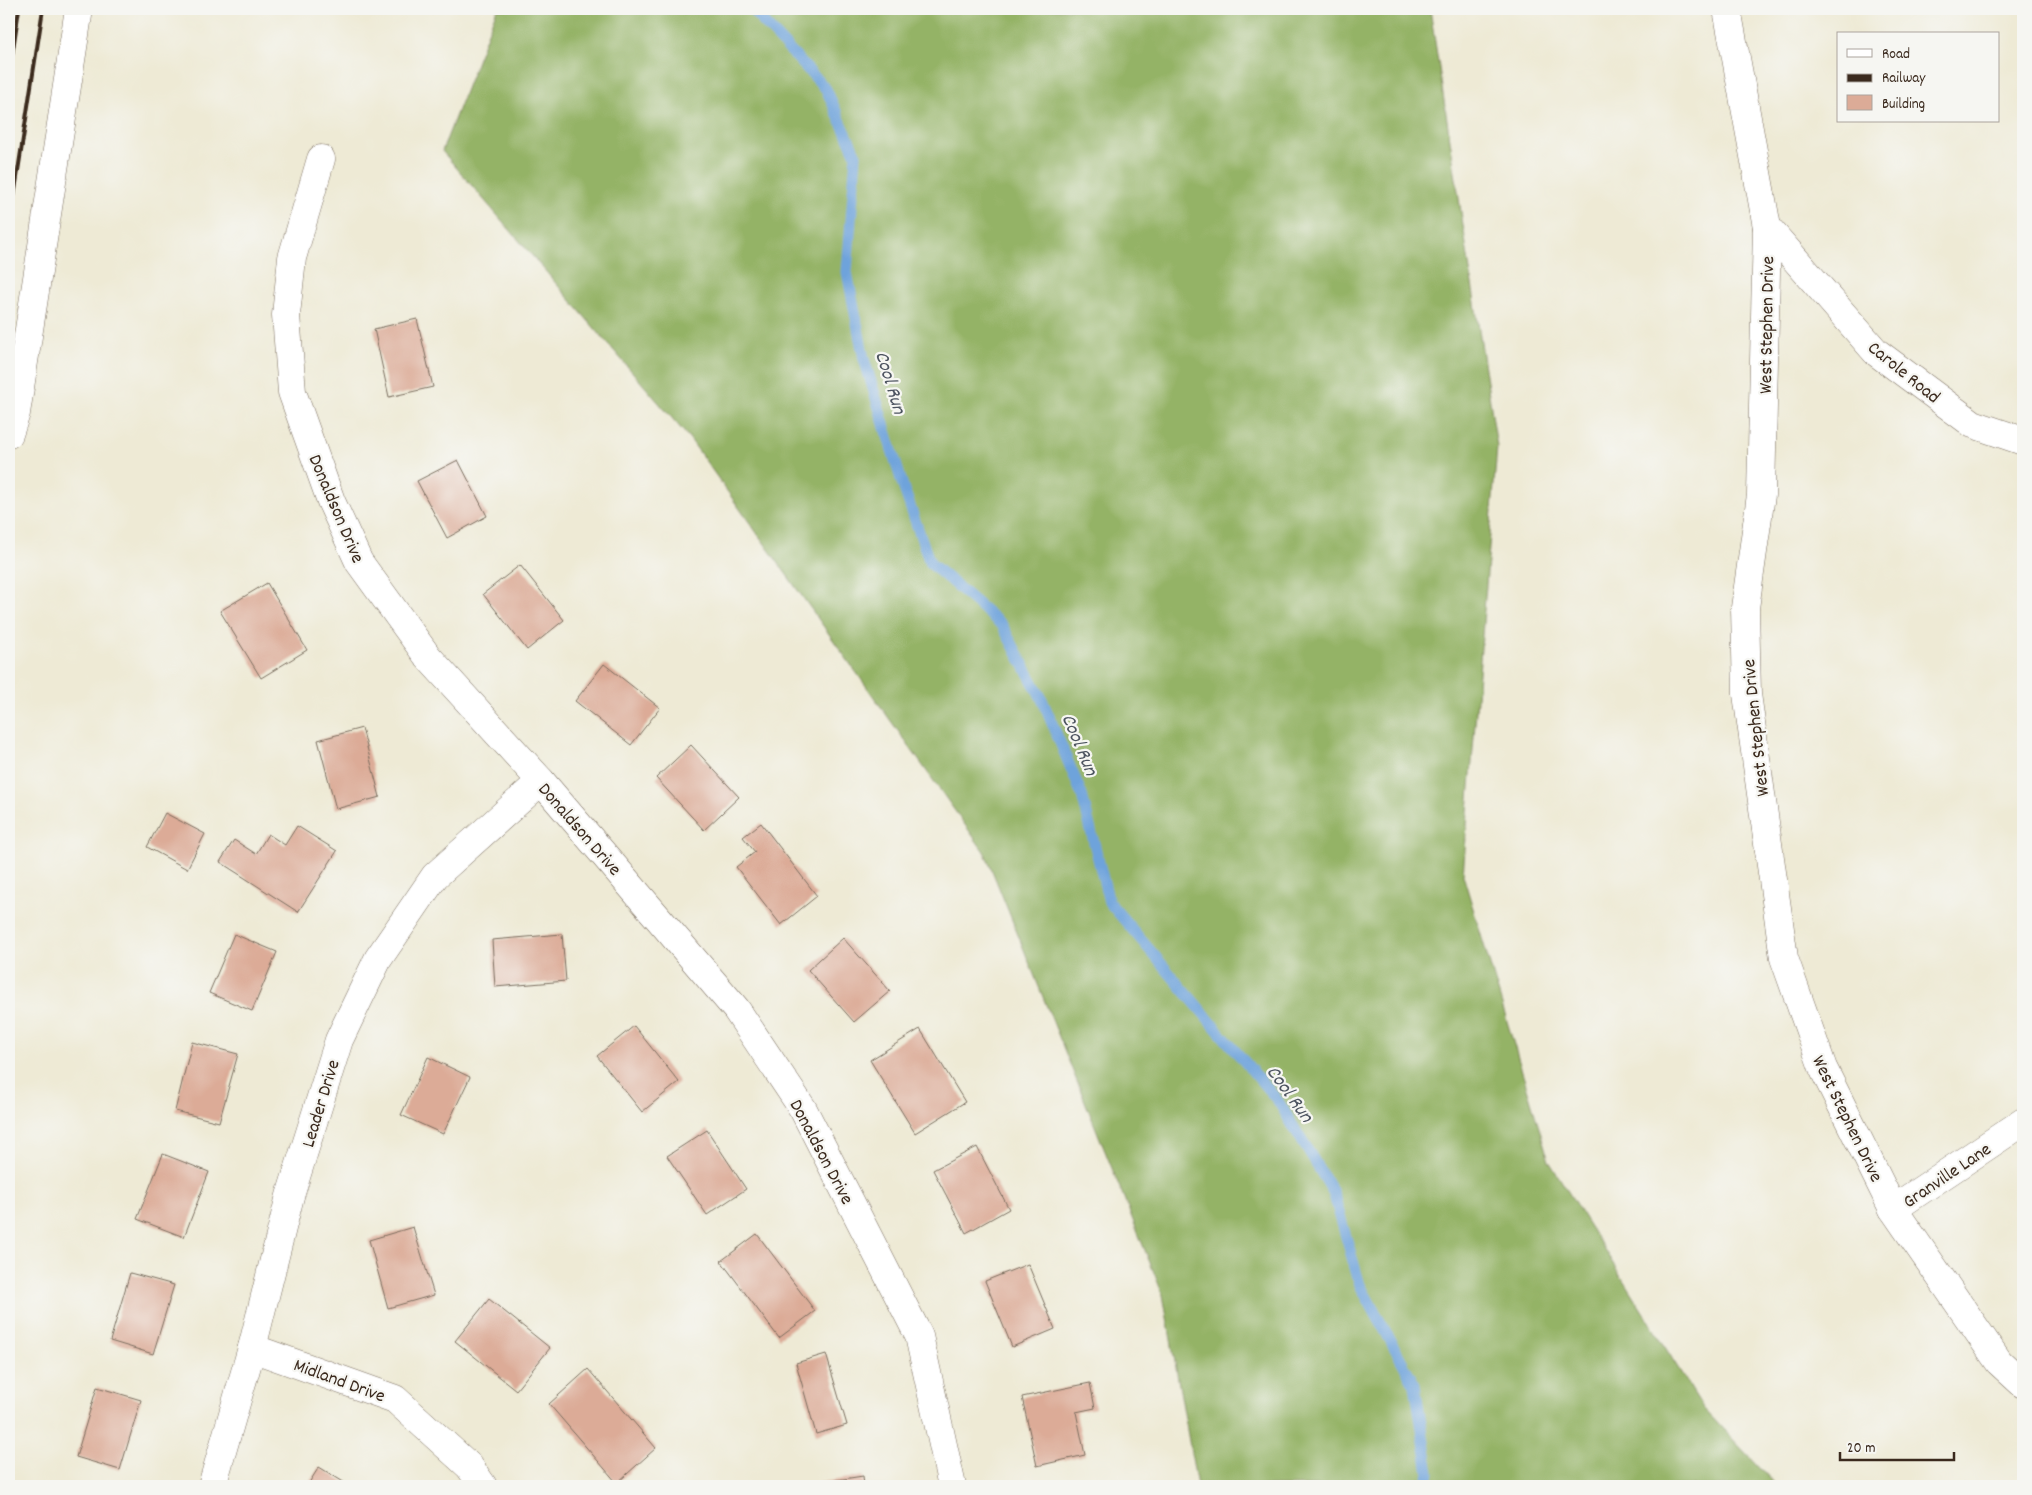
<svg xmlns="http://www.w3.org/2000/svg" width="2032" height="1495" viewBox="0 0 2032 1495" font-family="Dekko,sans-serif">
<rect width="100%" height="100%" fill="#f6f6f2"/>
<filter id="ink" filterUnits="userSpaceOnUse"><feTurbulence type="fractalNoise" baseFrequency=".02" numOctaves="2"/><feDisplacementMap in="SourceGraphic" scale="10" xChannelSelector="R" yChannelSelector="G"/><feConvolveMatrix kernelMatrix="1 2 1 2 8 2 1 2 1" color-interpolation-filters="sRGB"/></filter>
<filter id="wash" filterUnits="userSpaceOnUse"><feTurbulence type="fractalNoise" baseFrequency=".0096" numOctaves="4" result="noise"/><feDisplacementMap in="SourceGraphic" scale="20" xChannelSelector="R" yChannelSelector="G"/><feGaussianBlur stdDeviation="1.12" result="paint"/><feColorMatrix in="noise" values="0 0 0 0 0 0 0 0 0 0 0 0 0 0 0 0 0 1.4 0 .05"/><feComposite in="paint" operator="in"/></filter>
<g filter="url(#wash)">
<rect width="100%" height="100%" fill="#eeead5"/>
<polygon fill="#94b366" stroke="#686e42" points="497,9 1430,9 1497,447 1463,875 1549,1161 1703,1408 1777,1486 1197,1486 1163,1295 985,853 690,439 442,151"/>
<g fill="none" stroke-linecap="round" stroke-linejoin="round">
<polyline stroke="#6ea3db" stroke-width="11" points="751,9 826,89 856,155 847,272 864,359 903,486 930,563 1002,625 1041,697 1082,795 1109,902 1278,1101 1333,1192 1360,1285 1415,1385 1429,1473 1426,1486"/>
</g>
<g id="blocks">
<g fill="#dcab97">
<polygon points="417,319 433,387 389,397 374,329"/>
<polygon points="458,460 487,516 447,538 417,481"/>
<polygon points="520,565 564,620 527,650 483,594"/>
<polygon points="267,583 307,650 261,678 220,611"/>
<polygon points="604,664 660,708 631,745 575,701"/>
<polygon points="362,728 380,797 336,809 318,740"/>
<polygon points="691,745 739,797 704,830 656,778"/>
<polygon points="165,813 205,834 187,869 147,847"/>
<polygon points="761,823 817,896 781,925 736,867 755,852 743,837"/>
<polygon points="297,826 337,851 298,912 220,862 234,840 256,854 268,834 285,845"/>
<polygon points="234,934 277,952 252,1011 209,993"/>
<polygon points="562,934 566,981 495,987 492,940"/>
<polygon points="843,938 890,991 854,1022 808,970"/>
<polygon points="634,1026 679,1082 642,1112 597,1056"/>
<polygon points="920,1029 965,1102 915,1133 870,1060"/>
<polygon points="192,1042 238,1054 219,1122 175,1111"/>
<polygon points="428,1057 470,1077 443,1134 401,1115"/>
<polygon points="707,1130 746,1189 707,1215 667,1156"/>
<polygon points="977,1147 1009,1209 966,1233 933,1170"/>
<polygon points="163,1154 209,1172 184,1237 137,1219"/>
<polygon points="413,1227 434,1295 388,1308 369,1240"/>
<polygon points="757,1234 815,1311 779,1338 721,1261"/>
<polygon points="1028,1264 1055,1329 1012,1347 985,1281"/>
<polygon points="130,1273 174,1285 153,1354 110,1341"/>
<polygon points="489,1299 550,1348 516,1390 455,1341"/>
<polygon points="826,1354 847,1425 816,1434 796,1363"/>
<polygon points="588,1369 656,1448 617,1483 549,1404"/>
<polygon points="1090,1383 1095,1408 1076,1412 1085,1455 1037,1466 1022,1397"/>
<polygon points="97,1387 141,1400 120,1470 76,1457"/>
<polygon points="319,1467 350,1486 307,1486"/>
<polygon points="863,1476 864,1486 817,1486 817,1483"/>
</g>
</g>
</g>
<g filter="url(#ink)">
<use href="#blocks" fill-opacity="0" stroke="#7a6d5e" stroke-width="1"/>
<g fill="none" stroke-linecap="round" stroke-linejoin="round">
<g stroke="#7a6d5e" stroke-width="29">
<g id="minor">
<polyline points="1727,9 1767,227 1761,495 1745,608 1747,694 1784,958 1823,1068 1893,1209 1999,1362 2023,1384"/>
<polyline points="321,159 292,258 286,315 292,392 331,501 359,562 428,657 541,781 736,1009 803,1109 919,1336 952,1486"/>
<polyline points="1767,227 1876,352 1973,424 2023,441"/>
<polyline points="9,434 16,413 79,9"/>
<polyline points="1893,1209 2023,1122"/>
<polyline points="252,1348 395,1399 469,1466 483,1486"/>
<polyline points="212,1486 252,1348 290,1196 339,1040 378,959 435,876 541,781"/>
</g>
</g>
<use href="#minor" stroke="#fff" stroke-width="28"/>
<g stroke="#3b2a1e" stroke-width="4">
<polyline points="9,76 19,9"/>
<polyline points="9,229 43,9"/>
</g>
</g>
</g>
<g text-anchor="middle" stroke-width="4.5" stroke-linejoin="round" paint-order="stroke">
<g font-size="19" fill="#3b2a1e" stroke="#f6f6f2">
<text transform="translate(1765 325) rotate(-89)" y="7">West Stephen Drive</text>
<text transform="translate(1905 371) rotate(39)" y="7">Carole Road</text>
<text transform="translate(338 508) rotate(67)" y="7">Donaldson Drive</text>
<text transform="translate(1754 728) rotate(-96)" y="7">West Stephen Drive</text>
<text transform="translate(581 828) rotate(49)" y="7">Donaldson Drive</text>
<text transform="translate(319 1103) rotate(-73)" y="7">Leader Drive</text>
<text transform="translate(1849 1118) rotate(64)" y="7">West Stephen Drive</text>
<text transform="translate(823 1151) rotate(62)" y="7">Donaldson Drive</text>
<text transform="translate(1946 1174) rotate(-34)" y="7">Granville Lane</text>
<text transform="translate(340 1379) rotate(20)" y="7">Midland Drive</text>
</g>
<g font-size="20" font-style="italic" fill="#4d5460" stroke="#f6f6f2">
<text transform="translate(892 382) rotate(73)" y="7">Cool Run</text>
<text transform="translate(1081 744) rotate(67)" y="7">Cool Run</text>
<text transform="translate(1291 1093) rotate(54)" y="7">Cool Run</text>
</g>
</g>
<rect width="2032" height="1495" fill="none" stroke="#f6f6f2" stroke-width="30"/>
<rect x="1837" y="32" width="162" height="90" fill="#f6f6f2" stroke="#aba49d"/>
<rect x="1847" y="49" width="25" height="8" fill="#ffffff" stroke="#aba49d"/>
<text x="1882" y="58" font-size="15" fill="#3b2a1e">Road</text>
<rect x="1847" y="74" width="25" height="8" fill="#3b2a1e" stroke="#aba49d"/>
<text x="1882" y="82" font-size="15" fill="#3b2a1e">Railway</text>
<rect x="1847" y="95" width="25" height="15" fill="#dcab97" stroke="#aba49d"/>
<text x="1882" y="108" font-size="15" fill="#3b2a1e">Building</text>
<path d="M1840 1452v8h114v-8" fill="none" stroke="#3b2a1e" stroke-width="2.5"/>
<text x="1847" y="1452" font-size="15" fill="#3b2a1e" stroke="#f6f6f2" stroke-width="4" paint-order="stroke">20 m</text>
</svg>
